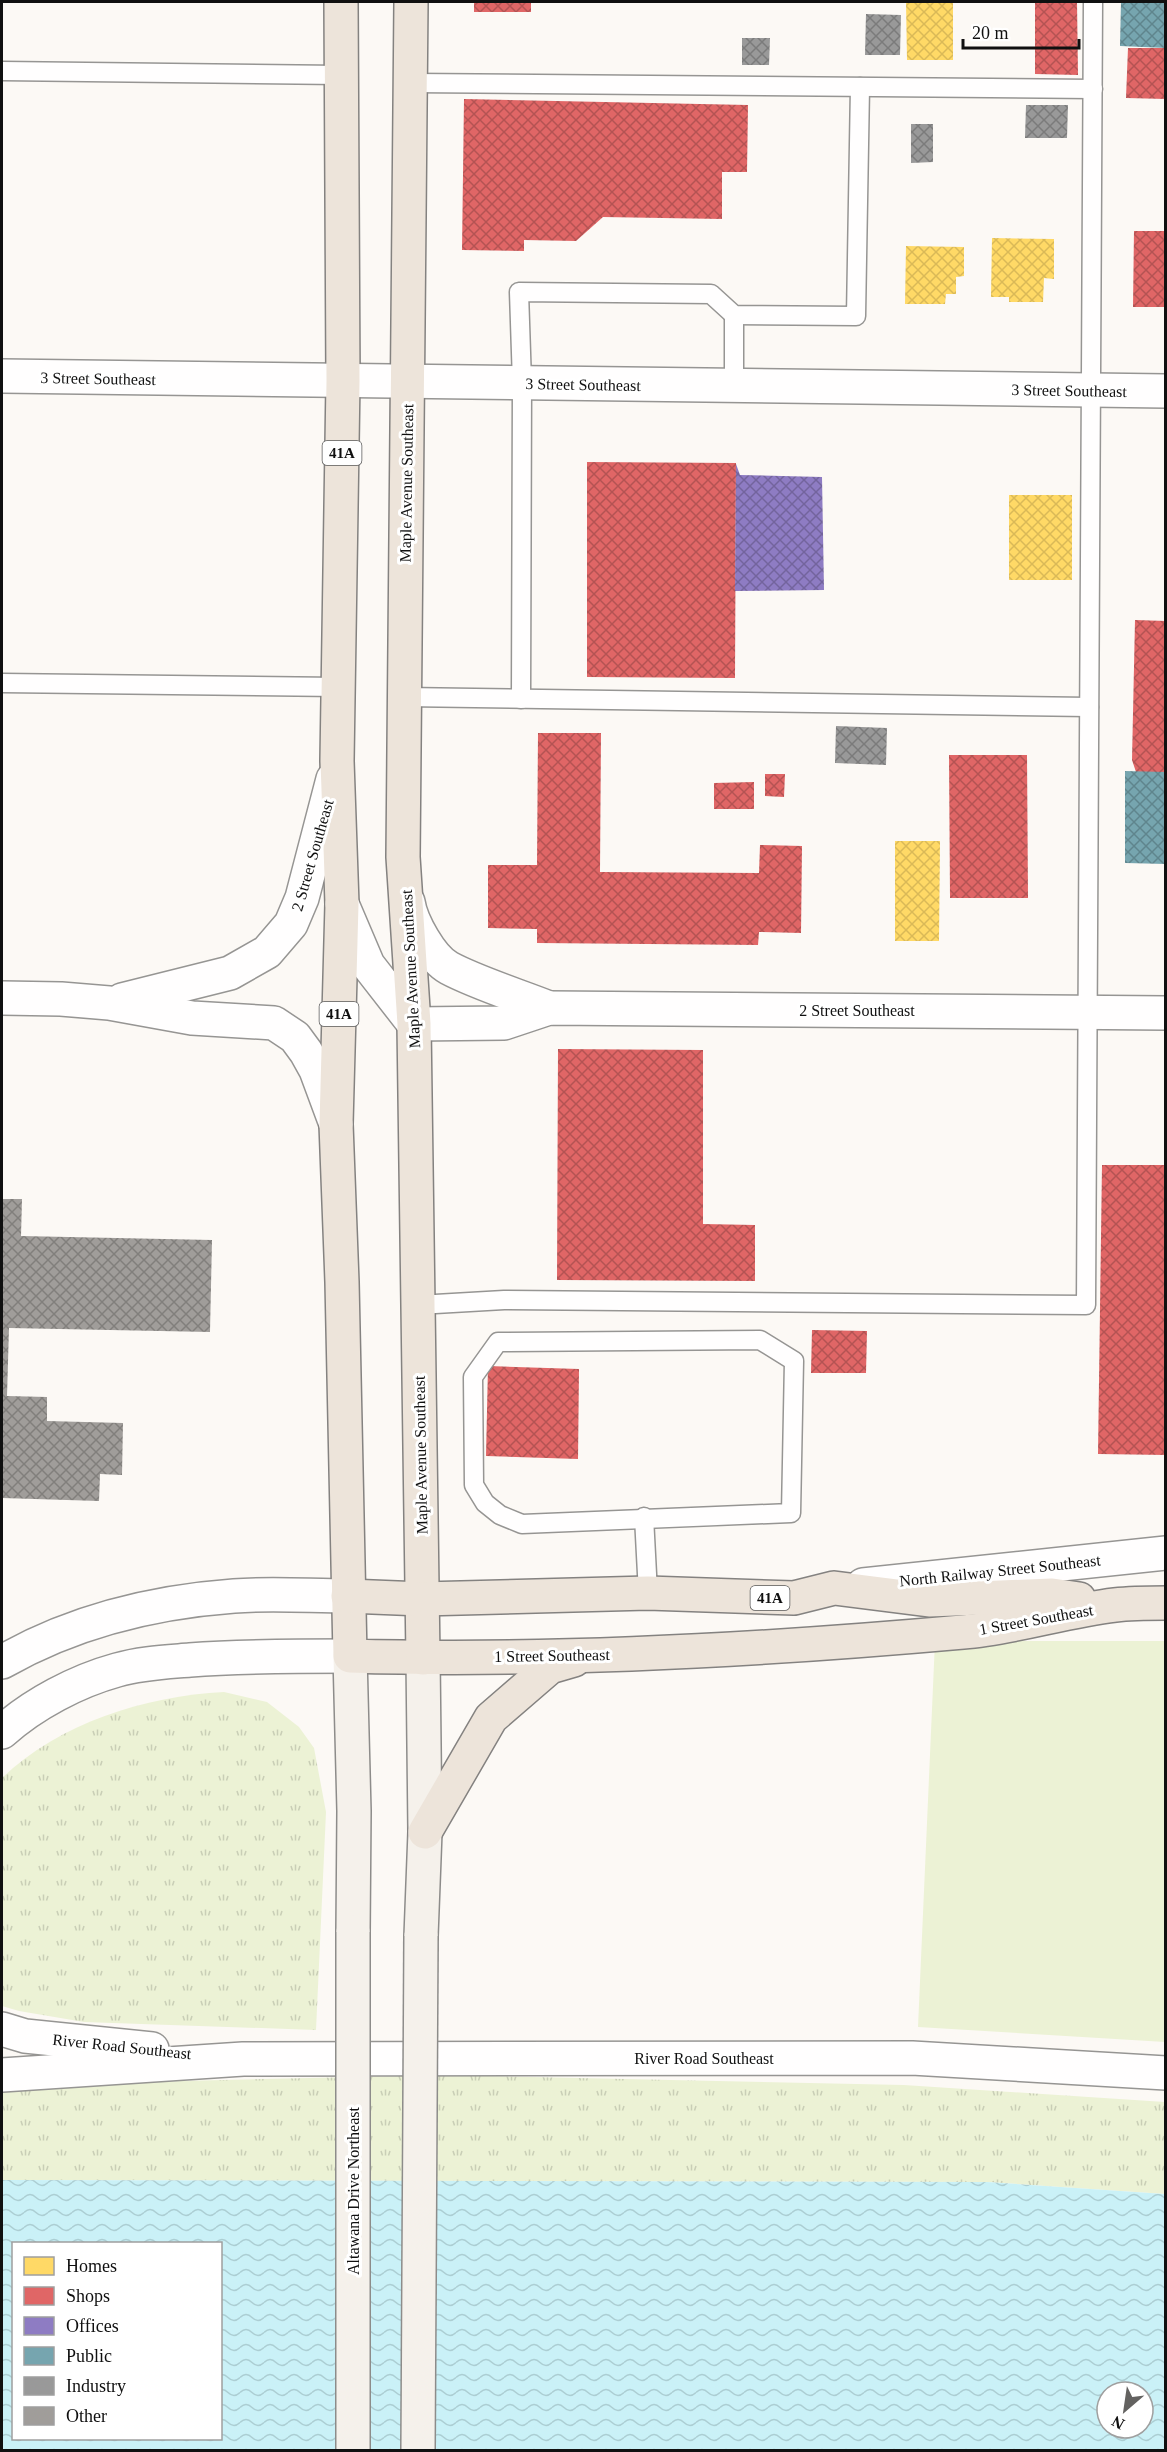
<svg xmlns="http://www.w3.org/2000/svg" width="1167" height="2452" viewBox="0 0 1167 2452" font-family="Georgia,serif">
<defs>
<pattern id="grass-tufts" width="24" height="20" patternUnits="userSpaceOnUse" patternTransform="scale(1.5)"><rect width="24" height="20" fill="#ecf2d5"/><path d="M3 7l-1-3M5 7V3M7 7l1-3M15 17l-1-3M17 17v-4M19 17l1-3" fill="none" stroke="#c9ceb6"/></pattern>
<pattern id="water-waves" width="16" height="10" patternUnits="userSpaceOnUse" patternTransform="scale(1.5)"><rect width="16" height="10" fill="#caf1f7"/><path d="M0 5q4-4 8 0t8 0" fill="none" stroke="#acced3"/></pattern>
<pattern id="homes-cross-hatch" width="8" height="8" patternUnits="userSpaceOnUse" patternTransform="scale(1.5)"><rect width="8" height="8" fill="#ffd966"/><path d="M0 0l8 8M0 8l8-8" fill="none" stroke="#dab957"/></pattern>
<pattern id="shops-cross-hatch" width="8" height="8" patternUnits="userSpaceOnUse" patternTransform="scale(1.5)"><rect width="8" height="8" fill="#e06666"/><path d="M0 0l8 8M0 8l8-8" fill="none" stroke="#b45353"/></pattern>
<pattern id="offices-cross-hatch" width="8" height="8" patternUnits="userSpaceOnUse" patternTransform="scale(1.5)"><rect width="8" height="8" fill="#8e7cc3"/><path d="M0 0l8 8M0 8l8-8" fill="none" stroke="#73649d"/></pattern>
<pattern id="public-cross-hatch" width="8" height="8" patternUnits="userSpaceOnUse" patternTransform="scale(1.5)"><rect width="8" height="8" fill="#76a5af"/><path d="M0 0l8 8M0 8l8-8" fill="none" stroke="#5f858d"/></pattern>
<pattern id="industry-cross-hatch" width="8" height="8" patternUnits="userSpaceOnUse" patternTransform="scale(1.5)"><rect width="8" height="8" fill="#999"/><path d="M0 0l8 8M0 8l8-8" fill="none" stroke="#7b7b7b"/></pattern>
<pattern id="building-cross-hatch" width="8" height="8" patternUnits="userSpaceOnUse" patternTransform="scale(1.5)"><rect width="8" height="8" fill="#a09d9a"/><path d="M0 0l8 8M0 8l8-8" fill="none" stroke="#817f7c"/></pattern>
</defs>
<rect width="100%" height="100%" fill="#fcf9f5"/>
<g fill="url(#grass-tufts)">
<path d="M 224,1692 L 267,1702 L 299,1727 L 314,1748 L 326,1812 L 316,2030 L 84,2022 L 19,2011 L 2,2006 L 2,1778 C 59,1723 145,1696 224,1692 Z"/>
<polygon points="443,2075 904,2085 1165,2102 1165,2194 987,2182 2,2180 2,2090 180,2081"/>
</g>
<polygon fill="#ecf2d5" points="935,1641 1165,1641 1165,2042 918,2027"/>
<path fill="url(#water-waves)" fill-rule="evenodd" d="M 2,2180 L 987,2182 L 1165,2194 L 1165,2450 L 2,2450 ZM 14,2244 L 220,2244 L 220,2438 L 14,2438 ZM 1107,2392 L 1143,2392 L 1143,2428 L 1107,2428 Z"/>
<g fill="url(#homes-cross-hatch)">
<polygon points="906,2 953,2 953,60 907,60"/>
<polygon points="992,238 1054,239 1054,279 1044,278 1043,302 1009,302 1009,297 991,297"/>
<polygon points="906,246 964,247 964,276 956,277 956,294 946,294 945,304 905,304"/>
<rect x="1009" y="495" width="63" height="85"/>
<polygon points="895,841 940,841 939,941 895,941"/>
</g>
<g fill="url(#shops-cross-hatch)">
<rect x="474" y="2" width="57" height="10"/>
<polygon points="1035,2 1077,2 1078,75 1035,74"/>
<polygon points="1128,48 1166,48 1166,99 1126,98"/>
<polygon points="464,99 748,105 747,172 722,172 722,219 603,217 576,241 524,240 524,251 462,250"/>
<polygon points="1134,231 1166,231 1166,307 1133,307"/>
<polygon points="587,462 736,463 735,678 587,677"/>
<polygon points="1135,620 1166,621 1166,772 1136,772 1132,760"/>
<polygon points="538,733 601,733 600,872 759,873 760,845 802,846 801,933 759,932 758,945 537,943 537,929 488,928 488,865 537,865"/>
<polygon points="949,755 1027,755 1028,898 950,898"/>
<polygon points="765,774 785,774 784,797 765,796"/>
<polygon points="754,782 754,809 714,809 714,783"/>
<polygon points="558,1049 703,1050 703,1224 755,1225 755,1281 557,1280"/>
<polygon points="1102,1165 1166,1165 1166,1455 1098,1454"/>
<polygon points="812,1330 867,1331 866,1373 811,1373"/>
<polygon points="488,1366 579,1369 578,1459 486,1456"/>
</g>
<polygon fill="url(#offices-cross-hatch)" points="736,464 740,475 822,477 824,590 735,591"/>
<g fill="url(#public-cross-hatch)">
<polygon points="1121,2 1166,2 1166,48 1120,46"/>
<polygon points="1125,771 1166,772 1166,864 1125,863"/>
</g>
<g fill="url(#industry-cross-hatch)">
<polygon points="866,14 901,15 900,55 865,55"/>
<polygon points="742,38 770,38 769,65 742,65"/>
<polygon points="1026,105 1068,105 1067,138 1025,138"/>
<polygon points="911,124 933,124 933,162 911,163"/>
<polygon points="836,726 887,728 886,765 835,763"/>
</g>
<polygon fill="url(#building-cross-hatch)" points="2,1199 22,1199 21,1236 212,1240 210,1332 9,1328 7,1396 47,1397 47,1421 123,1423 122,1475 100,1474 99,1501 2,1498"/>
<g fill="none" stroke-linecap="round" stroke-linejoin="round">
<g stroke="#969593" stroke-width="21">
<g id="service">
<polyline points="2,71 340,75"/>
<polyline points="411,83 1093,89"/>
<polyline points="734,315 734,385"/>
<polyline points="2,683 339,687"/>
<polyline points="404,697 1089,707"/>
<polyline points="521,699 522,383 519,292 711,294 734,315 856,316 860,87"/>
<polyline points="418,1305 504,1300 1086,1305 1093,2"/>
<polygon points="760,1340 794,1361 791,1513 522,1524 500,1515 485,1503 474,1485 473,1377 498,1342"/>
<polyline points="644,1517 648,1593"/>
</g>
</g>
<g stroke="#969593" stroke-width="36">
<g id="minor">
<polyline points="2,376 1166,391"/>
<path d="M 408,902 C 411,922 431,958 449,968 C 477,983 519,996 549,1008"/>
<polyline points="342,904 368,965 414,1024 504,1023 549,1008 1166,1013"/>
<polyline points="2,998 61,999 109,1003 192,1018 274,1023 295,1037 306,1052 316,1070 336,1124"/>
<polyline points="122,1000 230,973 267,952 291,924 302,898 333,779"/>
<path d="M 2,1662 C 72,1622 152,1602 234,1596 C 271,1593 310,1596 348,1596"/>
<path d="M 2,1732 C 33,1704 77,1681 117,1670 C 141,1663 166,1662 190,1660 C 243,1656 296,1656 350,1656"/>
<polyline points="2,2029 25,2036 152,2049"/>
<polyline points="2,2075 243,2059 912,2058 1166,2073"/>
</g>
</g>
<g stroke="#969593" stroke-width="36">
<polyline id="tertiary" points="863,1585 1166,1553"/>
</g>
<g stroke="#8d8c8a" stroke-width="36">
<g id="secondary">
<polyline points="350,1656 354,1811 353,1932"/>
<polyline points="421,1936 425,1832 423,1658"/>
</g>
</g>
<g stroke="#848280" stroke-width="36">
<g id="primary">
<path d="M 341,2 L 343,381 L 337,761 L 342,904 L 336,1124 L 342,1282 L 350,1656 C 553,1662 761,1650 963,1632 C 1014,1628 1064,1611 1115,1605 C 1132,1603 1149,1603 1166,1603"/>
<polyline points="411,2 403,857 414,1024 423,1658"/>
<polyline points="348,1596 422,1599 648,1593 794,1598 834,1588 929,1600 1052,1595 1079,1599"/>
<polyline points="425,1832 491,1718 550,1667 574,1660"/>
</g>
</g>
<use href="#service" stroke="#fffefe" stroke-width="18"/>
<use href="#minor" stroke="#fffefe" stroke-width="33"/>
<use href="#tertiary" stroke="#fffefe" stroke-width="33"/>
<use href="#secondary" stroke="#f5f1eb" stroke-width="33"/>
<use href="#primary" stroke="#ede4da" stroke-width="33"/>
<g stroke="#8d8c8a" stroke-width="36" stroke-linecap="butt">
<g id="secondary-bridge">
<polyline points="353,1932 353,2450"/>
<polyline points="418,2450 421,1936"/>
</g>
</g>
<use href="#secondary-bridge" stroke="#f5f1eb" stroke-width="33"/>
</g>
<g text-anchor="middle" stroke-width="6" stroke-linejoin="round" paint-order="stroke">
<g fill="#fff" stroke="#585858" stroke-width="1.5">
<rect x="322.5" y="441" width="39" height="24" rx="4.5"/>
<rect x="319.5" y="1002" width="39" height="24" rx="4.5"/>
<rect x="750.5" y="1586" width="39" height="24" rx="4.5"/>
</g>
<g font-size="15" font-weight="bold" fill="#101010">
<text x="342" y="458">41A</text>
<text x="339" y="1019">41A</text>
<text x="770" y="1603">41A</text>
</g>
<g font-size="16" fill="#101010" stroke="#fff">
<text transform="translate(98 378) rotate(1)" y="6">3 Street Southeast</text>
<text transform="translate(583 384) rotate(1)" y="6">3 Street Southeast</text>
<text transform="translate(1069 390) rotate(1)" y="6">3 Street Southeast</text>
<text transform="translate(406 483) rotate(-89)" y="6">Maple Avenue Southeast</text>
<text transform="translate(312 855) rotate(-74)" y="6">2 Street Southeast</text>
<text transform="translate(410 969) rotate(-93)" y="6">Maple Avenue Southeast</text>
<text x="857" y="1016">2 Street Southeast</text>
<text transform="translate(420 1455) rotate(-91)" y="6">Maple Avenue Southeast</text>
<text transform="translate(1000 1570) rotate(-6)" y="6">North Railway Street Southeast</text>
<text transform="translate(1036 1619) rotate(-10)" y="6">1 Street Southeast</text>
<text transform="translate(552 1655) rotate(-1)" y="6">1 Street Southeast</text>
<text transform="translate(122 2046) rotate(6)" y="6">River Road Southeast</text>
<text x="704" y="2064">River Road Southeast</text>
<text transform="translate(353 2191) rotate(-90)" y="6">Altawana Drive Northeast</text>
</g>
</g>
<rect width="1167" height="2452" fill="none" stroke="#101010" stroke-width="6"/>
<rect x="12" y="2242" width="210" height="198" fill="#ffffff" stroke="#9f9f9f" stroke-width="1.5"/>
<rect x="24" y="2257" width="30" height="18" fill="#ffd966" stroke="#9f9f9f" stroke-width="1.5"/>
<text x="66" y="2272" font-size="18" fill="#101010">Homes</text>
<rect x="24" y="2287" width="30" height="18" fill="#e06666" stroke="#9f9f9f" stroke-width="1.5"/>
<text x="66" y="2302" font-size="18" fill="#101010">Shops</text>
<rect x="24" y="2317" width="30" height="18" fill="#8e7cc3" stroke="#9f9f9f" stroke-width="1.5"/>
<text x="66" y="2332" font-size="18" fill="#101010">Offices</text>
<rect x="24" y="2347" width="30" height="18" fill="#76a5af" stroke="#9f9f9f" stroke-width="1.5"/>
<text x="66" y="2362" font-size="18" fill="#101010">Public</text>
<rect x="24" y="2377" width="30" height="18" fill="#999999" stroke="#9f9f9f" stroke-width="1.5"/>
<text x="66" y="2392" font-size="18" fill="#101010">Industry</text>
<rect x="24" y="2407" width="30" height="18" fill="#a09d9a" stroke="#9f9f9f" stroke-width="1.5"/>
<text x="66" y="2422" font-size="18" fill="#101010">Other</text>
<g transform="translate(1125 2410) rotate(209)"><circle r="28" fill="#ffffff" stroke="#9f9f9f" stroke-width="1.5"/>
<path d="M0-4.5L10 22L0 15L-10 22Z" fill="#636260"/>
<text y="-9" font-size="16" font-weight="bold" text-anchor="middle" fill="#101010">N</text>
</g>
<path d="M963 39v9h116v-9" fill="none" stroke="#101010" stroke-width="3"/>
<text x="972" y="39" font-size="18" fill="#101010" stroke="#ffffff" stroke-width="4.5" paint-order="stroke">20 m</text>
</svg>
